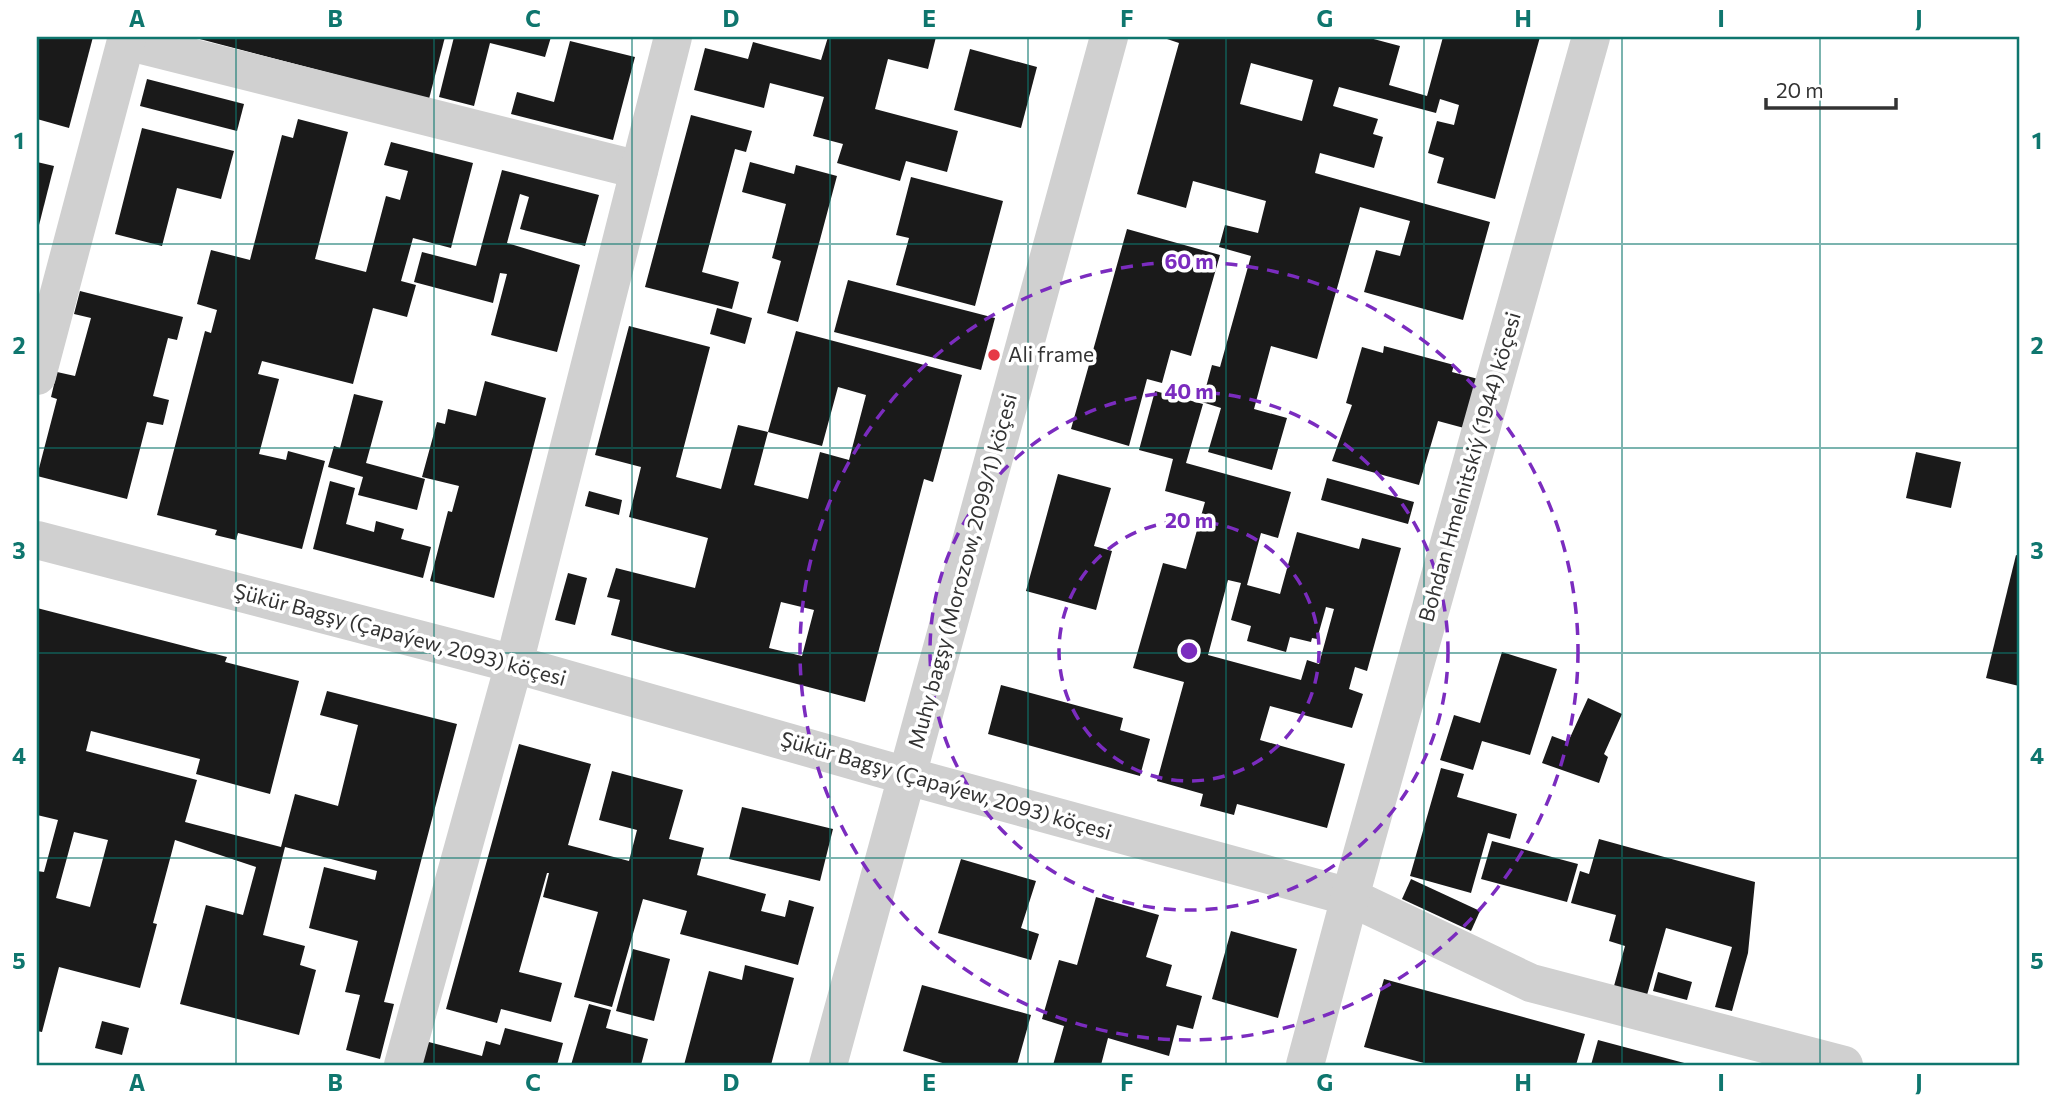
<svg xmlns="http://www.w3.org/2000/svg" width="2056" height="1102" viewBox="0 0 2056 1102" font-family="Commissioner,sans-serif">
<rect width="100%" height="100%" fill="#fff"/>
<g fill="#1a1a1a" fill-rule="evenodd">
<polygon points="37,37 93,37 69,128 37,119"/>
<polygon points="192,37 445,37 429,99"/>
<polygon points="454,37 529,38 551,37 545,57 490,43 474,106 439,97"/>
<polygon points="828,37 936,37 928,69 888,59 875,109 958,131 947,172 906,161 900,181 837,163 843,144 813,136 824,97 770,83 764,108 694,90 705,48 748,59 753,42 821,60"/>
<path d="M 1161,37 L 1366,37 L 1400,46 L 1389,85 L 1427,96 L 1443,37 L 1540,37 L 1495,199 L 1437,183 L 1444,158 L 1428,153 L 1437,121 L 1454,125 L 1459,105 L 1440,99 L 1436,113 L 1339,87 L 1333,106 L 1378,119 L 1373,134 L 1383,137 L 1374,168 L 1320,153 L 1315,173 L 1490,222 L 1463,320 L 1364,292 L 1376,250 L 1400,256 L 1410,221 L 1360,207 L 1317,359 L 1271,346 L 1254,409 L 1287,418 L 1272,470 L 1208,452 L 1221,408 L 1202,402 L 1212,365 L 1220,367 L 1251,256 L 1219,247 L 1225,225 L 1258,233 L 1266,201 L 1193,181 L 1186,208 L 1137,194 L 1179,43 ZM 1251,63 L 1313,80 L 1302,121 L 1240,104 Z"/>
<polygon points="570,41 635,57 613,140 511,114 517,92 554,102"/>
<polygon points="970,49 1037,67 1021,128 954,110"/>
<polygon points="147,79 244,104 237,131 140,106"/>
<polygon points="691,115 752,131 746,152 735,149 702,272 739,282 732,309 645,287"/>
<polygon points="298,119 348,132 315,259 366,272 386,196 400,200 408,171 384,165 391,142 473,163 451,248 413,238 401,281 416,285 407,317 373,308 353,384 262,361 258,374 279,379 259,454 286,460 288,451 325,461 302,549 238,533 236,540 215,535 217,530 157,515 205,331 211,333 217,310 197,304 211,250 250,260 282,135 293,138"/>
<polygon points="142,128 234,151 221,199 177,188 162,246 115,234"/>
<polygon points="37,162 54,166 38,229 37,229"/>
<polygon points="750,162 794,174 796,165 837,176 798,322 767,313 781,261 772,258 786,204 742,192"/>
<polygon points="502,170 599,195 585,246 520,229 529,197 520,194 507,243 580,265 557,352 491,335 507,274 500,273 493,303 414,282 422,252 476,266"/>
<polygon points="911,177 1003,201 975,306 896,285 909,238 896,235"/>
<polygon points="1127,229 1220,255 1191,356 1171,350 1162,383 1147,379 1129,446 1071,429"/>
<polygon points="848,280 995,318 981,370 834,332"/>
<polygon points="80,291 183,317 177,340 168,338 153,396 169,400 163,425 147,422 127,499 37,476 57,399 51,397 57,372 75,376 91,318 74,314"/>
<polygon points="717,308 752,318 745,344 710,334"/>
<path d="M 629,326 L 710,347 L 676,477 L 721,489 L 738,425 L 768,432 L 796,331 L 962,375 L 933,482 L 924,479 L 865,702 L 611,635 L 620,600 L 607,597 L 616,568 L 695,588 L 708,538 L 629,517 L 641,467 L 595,455 ZM 838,387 L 866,395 L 849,460 L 820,452 L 808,499 L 754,485 L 768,432 L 822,446 ZM 781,602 L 814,610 L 802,656 L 769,648 Z"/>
<polygon points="1384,346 1454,365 1452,372 1478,379 1464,428 1438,421 1419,485 1332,461 1352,405 1346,403 1362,347 1383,353"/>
<polygon points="485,381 546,398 494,598 430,581 448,511 452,512 459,486 422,477 437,422 445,424 448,409 476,416"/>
<path d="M 1155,391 L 1203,404 L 1186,463 L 1291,492 L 1278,538 L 1261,533 L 1247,585 L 1280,594 L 1297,532 L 1359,549 L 1362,538 L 1401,548 L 1367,671 L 1355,667 L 1349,689 L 1363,694 L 1352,728 L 1270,706 L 1260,740 L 1345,764 L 1327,828 L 1237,804 L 1234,815 L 1200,806 L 1203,794 L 1157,781 L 1184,682 L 1133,668 L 1163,563 L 1186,569 L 1205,502 L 1165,491 L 1173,459 L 1139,450 ZM 1228,580 L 1241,583 L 1231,620 L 1251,626 L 1247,641 L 1286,652 L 1290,637 L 1311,642 L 1312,638 L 1317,639 L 1326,607 L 1334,609 L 1319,664 L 1307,660 L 1301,680 L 1208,655 Z"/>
<polygon points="354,394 383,401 366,463 425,479 417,510 358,495 363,477 328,467 334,446 340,448"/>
<polygon points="1916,452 1961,462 1951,508 1906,498"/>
<polygon points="1058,474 1111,488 1094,546 1112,551 1096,610 1026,591"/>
<polygon points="1327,478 1414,502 1408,524 1321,500"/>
<polygon points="330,481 355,488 346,524 374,532 376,521 404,529 401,539 431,547 423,578 313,549"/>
<polygon points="589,491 622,500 619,515 585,506"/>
<polygon points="2016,555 2019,556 2019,686 1986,678"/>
<polygon points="568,573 587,578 575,625 555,620"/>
<path d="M 37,608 L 227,657 L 225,662 L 299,681 L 270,794 L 196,774 L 200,759 L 91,731 L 86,751 L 197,780 L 185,822 L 281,847 L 295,794 L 338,806 L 358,725 L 320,715 L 327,691 L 457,724 L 384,1002 L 394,1004 L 380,1059 L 346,1050 L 360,995 L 345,992 L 358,941 L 309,928 L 324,867 L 375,880 L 377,871 L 285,847 L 263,935 L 305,946 L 300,965 L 316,970 L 299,1035 L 180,1004 L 206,905 L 243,915 L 256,867 L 175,840 L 153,923 L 157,924 L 140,988 L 59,967 L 42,1032 L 37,1031 L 37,871 L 44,872 L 58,820 L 37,815 ZM 74,832 L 108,840 L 90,907 L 56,898 Z"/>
<polygon points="1502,652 1557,669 1530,755 1482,741 1473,770 1440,760 1454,715 1480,723"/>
<polygon points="1001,685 1123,718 1120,730 1150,739 1140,776 988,734"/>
<polygon points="1588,698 1622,714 1604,754 1608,757 1599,783 1542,763 1552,736 1568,742"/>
<polygon points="519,744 591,764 568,845 629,861 637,830 599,820 612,771 683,790 669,839 704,848 697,875 766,894 761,911 785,917 789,900 814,907 798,965 680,934 687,911 643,899 612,1007 574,997 598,912 543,897 549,873 547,873 519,972 562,983 551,1022 501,1009 497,1023 446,1009"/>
<polygon points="1441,768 1464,774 1457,797 1517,814 1510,839 1488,833 1471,893 1410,876"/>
<polygon points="742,807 833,829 820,881 729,859"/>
<polygon points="1599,839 1755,882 1748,953 1732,1011 1715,1007 1732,947 1666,928 1647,995 1614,986 1625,946 1609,941 1616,915 1571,903 1580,871 1589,874"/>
<polygon points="1492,841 1578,864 1567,902 1481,879"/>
<polygon points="961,859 1036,881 1021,928 1039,934 1031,960 938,933"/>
<polygon points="1411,879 1480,911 1471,931 1402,899"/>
<polygon points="1096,897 1159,915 1146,957 1172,965 1166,986 1202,996 1193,1029 1177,1025 1169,1056 1108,1038 1101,1065 1053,1065 1064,1026 1042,1019 1059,960 1077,965"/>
<polygon points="1231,931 1297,949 1278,1018 1212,999"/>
<polygon points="633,949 670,959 654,1021 616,1011"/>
<polygon points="745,965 794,978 771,1065 684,1065 709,971 742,980"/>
<polygon points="1658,972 1692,982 1687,1000 1653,991"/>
<polygon points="1384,979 1585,1034 1576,1065 1423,1065 1424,1063 1364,1047"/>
<polygon points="922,985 1031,1015 1017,1065 949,1065 903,1051"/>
<polygon points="589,1004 611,1010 606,1028 648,1039 641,1065 571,1065"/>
<polygon points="102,1021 129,1028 122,1055 95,1048"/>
<polygon points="505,1028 563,1043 557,1065 418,1065 425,1041 482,1056 486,1041 500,1045"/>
<polygon points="1598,1040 1688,1064 1688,1065 1591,1065"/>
</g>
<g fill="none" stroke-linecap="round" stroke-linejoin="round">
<g stroke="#d0d0d0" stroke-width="38">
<polyline points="126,41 639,170"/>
<polyline points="37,376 127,37"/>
<polyline points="37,540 514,664 907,776 1350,897 1531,983 1844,1065"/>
<polyline points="403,1065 514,664 673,37"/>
<polyline points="828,1065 1109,37"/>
<polyline points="1305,1065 1350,897 1591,37"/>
</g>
</g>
<path fill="none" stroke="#0f766e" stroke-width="2" stroke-opacity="0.55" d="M 236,37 L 236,1065M 434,37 L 434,1065M 632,37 L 632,1065M 830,37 L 830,1065M 1028,37 L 1028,1065M 1226,37 L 1226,1065M 1424,37 L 1424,1065M 1622,37 L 1622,1065M 1820,37 L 1820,1065M 37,244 L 2019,244M 37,448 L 2019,448M 37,653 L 2019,653M 37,858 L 2019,858"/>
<g fill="none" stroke="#7b2cbf" stroke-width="3.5" stroke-dasharray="12 9">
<circle cx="1189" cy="651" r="130"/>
<circle cx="1189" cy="651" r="259"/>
<circle cx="1189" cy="651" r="389"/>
</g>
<circle fill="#e63946" stroke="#fff" stroke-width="2.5" cx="994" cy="355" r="7"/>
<g text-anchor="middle" stroke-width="7" stroke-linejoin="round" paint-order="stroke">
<g font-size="21" fill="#333" stroke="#fff" text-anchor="start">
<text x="1008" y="362">Ali frame</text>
</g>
<g font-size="21" fill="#333" stroke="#fff">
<text transform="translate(1470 467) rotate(-74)" y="7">Bohdan Hmelnitskiý (1944) köçesi</text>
<text transform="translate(963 571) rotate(-75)" y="7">Muhy bagşy (Morozow, 2099/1) köçesi</text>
<text transform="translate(400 635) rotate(15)" y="7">Şükür Bagşy (Çapaýew, 2093) köçesi</text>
<text transform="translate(946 786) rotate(16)" y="7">Şükür Bagşy (Çapaýew, 2093) köçesi</text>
</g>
</g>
<circle cx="1189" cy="651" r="10" fill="#7b2cbf" stroke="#fff" stroke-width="3.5"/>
<g font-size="21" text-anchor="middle" font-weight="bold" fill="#7b2cbf" stroke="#fff" stroke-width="7" stroke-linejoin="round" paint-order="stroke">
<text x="1189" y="269">60 m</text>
<text x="1189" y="399">40 m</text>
<text x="1189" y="528">20 m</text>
</g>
<rect width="2056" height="1102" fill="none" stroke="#ffffff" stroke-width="77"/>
<path d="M1766 98v10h130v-10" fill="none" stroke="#333333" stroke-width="3.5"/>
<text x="1776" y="98" font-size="21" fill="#333333" stroke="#ffffff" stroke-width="5" paint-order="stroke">20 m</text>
<rect x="38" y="38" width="1980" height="1026" fill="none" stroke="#0f766e" stroke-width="2.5"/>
<g font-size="23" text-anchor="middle" font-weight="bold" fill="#0f766e">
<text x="137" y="27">A</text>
<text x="335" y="27">B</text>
<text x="533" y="27">C</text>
<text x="731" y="27">D</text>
<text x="929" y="27">E</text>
<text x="1127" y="27">F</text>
<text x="1325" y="27">G</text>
<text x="1523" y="27">H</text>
<text x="1721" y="27">I</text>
<text x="1919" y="27">J</text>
<text x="19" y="149">1</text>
<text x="2037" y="149">1</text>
<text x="19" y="354">2</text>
<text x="2037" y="354">2</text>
<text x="19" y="559">3</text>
<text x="2037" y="559">3</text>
<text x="19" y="764">4</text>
<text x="2037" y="764">4</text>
<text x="19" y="969">5</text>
<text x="2037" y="969">5</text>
<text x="137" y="1091">A</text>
<text x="335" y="1091">B</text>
<text x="533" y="1091">C</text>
<text x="731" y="1091">D</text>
<text x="929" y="1091">E</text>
<text x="1127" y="1091">F</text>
<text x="1325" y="1091">G</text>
<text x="1523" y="1091">H</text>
<text x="1721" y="1091">I</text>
<text x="1919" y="1091">J</text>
</g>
</svg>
